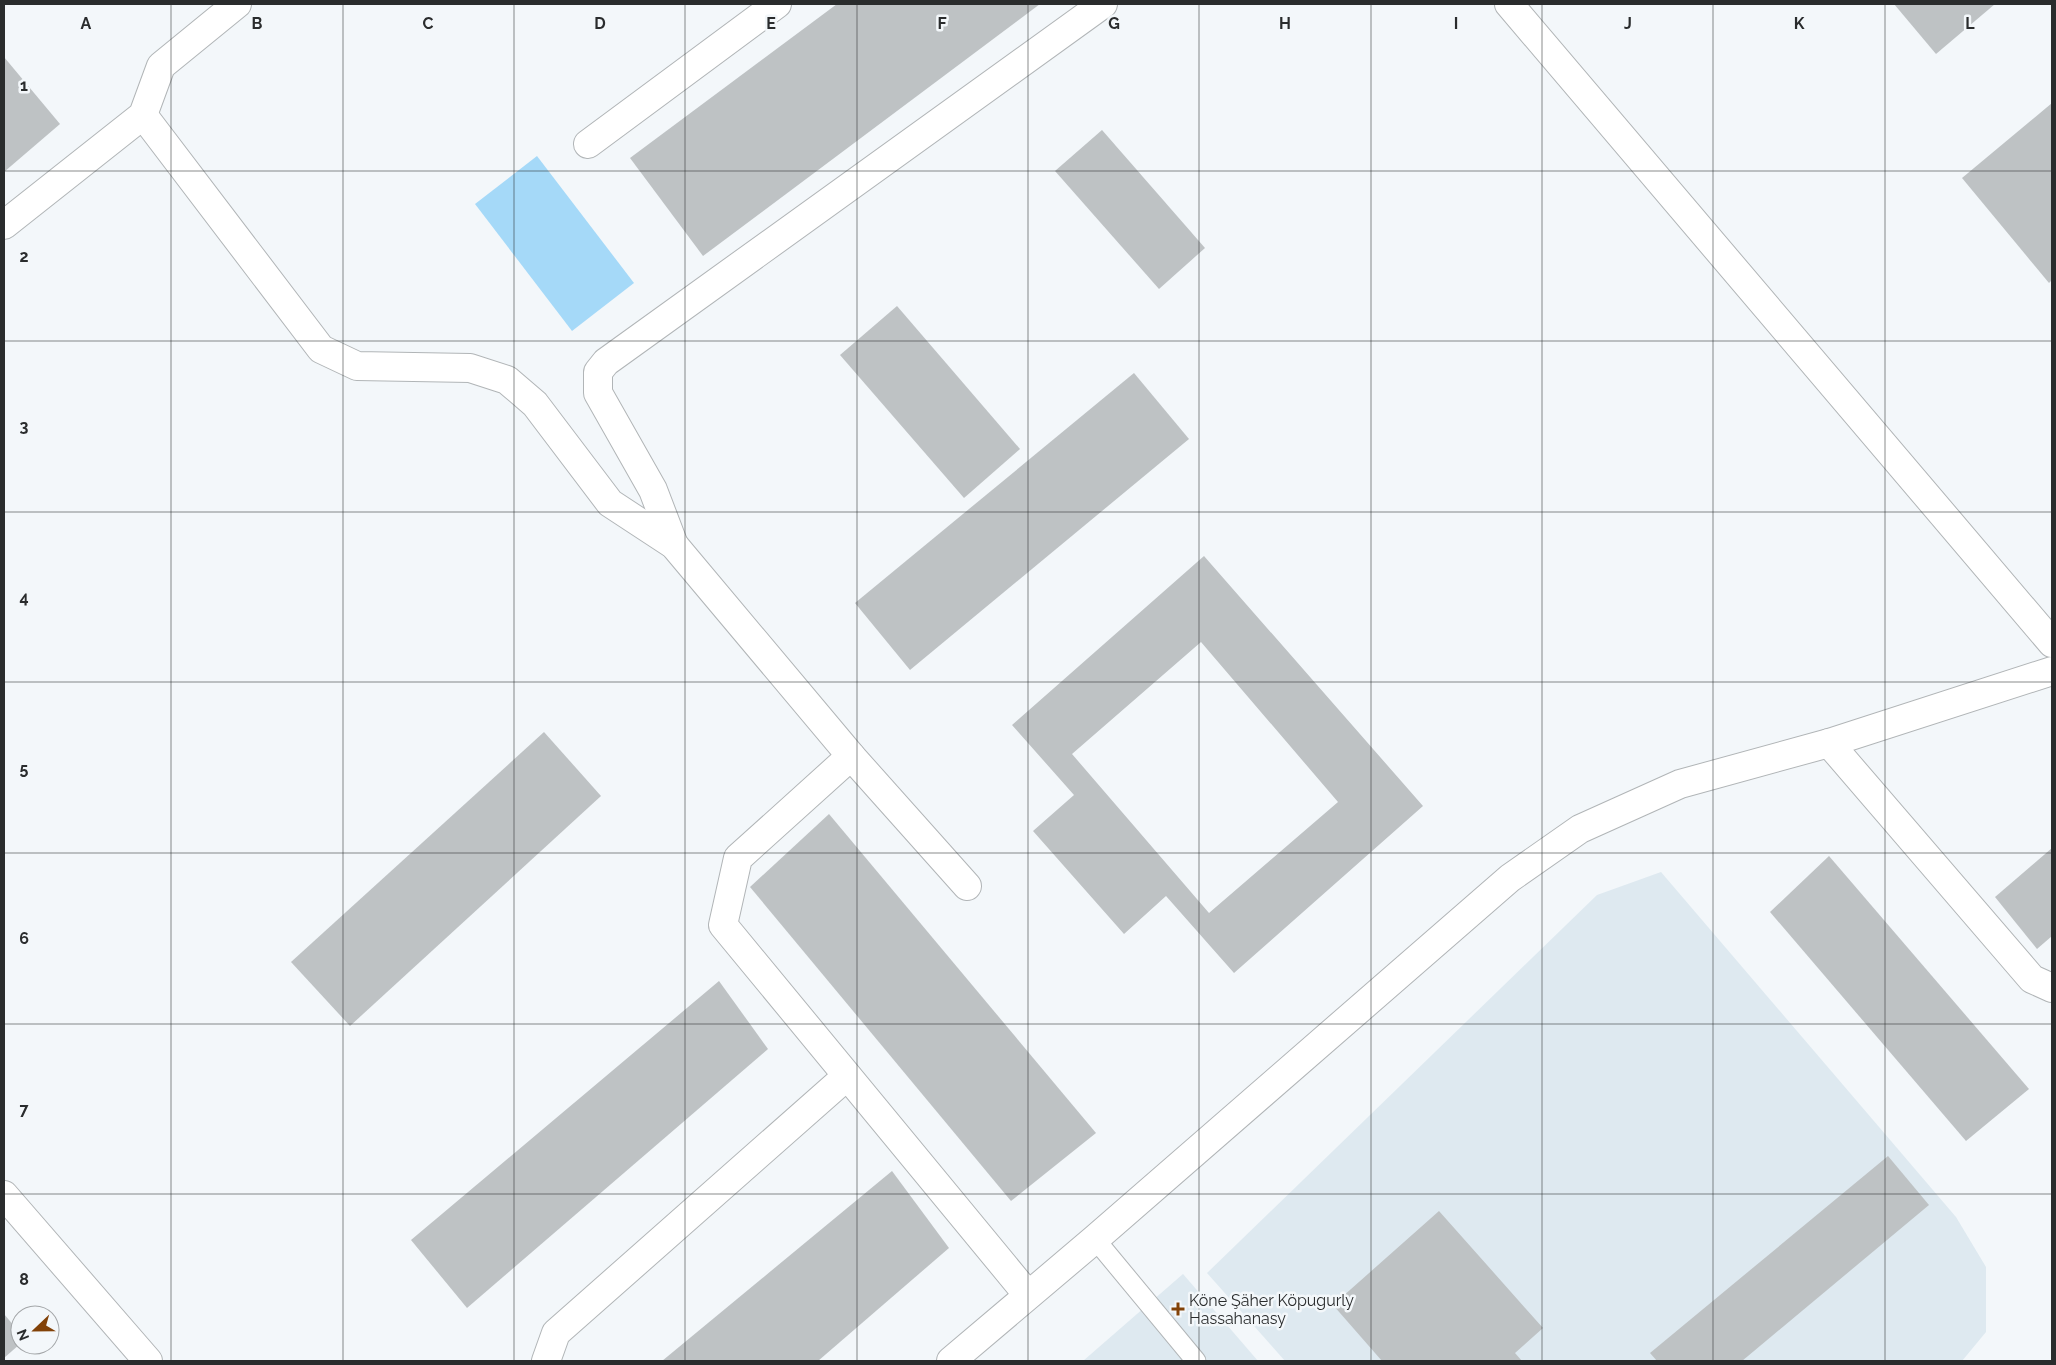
<svg xmlns="http://www.w3.org/2000/svg" width="2056" height="1365" viewBox="0 0 2056 1365" font-family="Raleway,sans-serif">
<rect width="100%" height="100%" fill="#f3f7fa"/>
<g fill="#dee9f0">
<polygon points="1661,872 1956,1217 1986,1267 1986,1332 1962,1361 1285,1361 1207,1273 1597,895"/>
<polygon points="1183,1274 1258,1361 1083,1361"/>
</g>
<polygon fill="#a5d9f8" points="537,156 634,283 572,331 475,204"/>
<g fill="#bec2c4" fill-rule="evenodd">
<polygon points="837,4 1040,4 703,256 630,158"/>
<polygon points="1894,4 1995,4 1936,54"/>
<polygon points="4,57 60,124 4,172"/>
<polygon points="2052,103 2052,280 2049,283 1962,178"/>
<polygon points="1102,130 1205,248 1159,289 1055,171"/>
<polygon points="897,306 1020,449 964,498 840,355"/>
<polygon points="1134,373 1189,439 910,670 855,603"/>
<path d="M 1204,556 L 1423,806 L 1234,973 L 1166,896 L 1124,934 L 1033,831 L 1074,795 L 1012,725 ZM 1201,642 L 1338,802 L 1209,913 L 1072,754 Z"/>
<polygon points="544,732 601,796 350,1026 291,962"/>
<polygon points="829,814 1096,1133 1011,1201 750,887"/>
<polygon points="2052,848 2052,936 2037,949 1995,897"/>
<polygon points="1829,856 2029,1089 1966,1141 1770,912"/>
<polygon points="719,981 768,1049 467,1308 411,1240"/>
<polygon points="1888,1156 1929,1205 1742,1361 1657,1361 1650,1353"/>
<polygon points="892,1171 949,1248 818,1361 662,1361"/>
<polygon points="1439,1211 1543,1328 1515,1353 1522,1361 1382,1361 1333,1305"/>
<polygon points="4,1314 20,1333 20,1344 4,1358"/>
</g>
<g fill="none" stroke-linecap="round" stroke-linejoin="round">
<g stroke="#b1b5b7" stroke-width="21">
<polyline id="lane" points="1095,1239 1196,1361"/>
</g>
<g stroke="#b1b5b7" stroke-width="30">
<g id="street">
<polyline points="1509,4 2052,643"/>
<polyline points="143,115 321,349 357,366 470,368 507,380 535,404 610,503 674,545 851,756 967,886"/>
<polyline points="588,144 777,4"/>
<polyline points="4,225 143,115 161,66 237,4"/>
<polyline points="674,545 653,490 598,393 598,372 606,362 1103,4"/>
<polyline points="1829,743 2032,979 2052,988"/>
<polyline points="851,756 738,858 723,925 1028,1295"/>
<polyline points="4,1195 148,1361"/>
<polyline points="546,1361 556,1333 847,1076"/>
<polyline points="951,1361 1095,1239 1510,878 1580,829 1680,784 1829,743 2052,671"/>
</g>
</g>
<use href="#lane" stroke="#fff" stroke-width="19"/>
<use href="#street" stroke="#fff" stroke-width="28"/>
</g>
<path fill="none" stroke="#2a2c2d" stroke-width="1" stroke-opacity="0.55" d="M 171,4 L 171,1361M 343,4 L 343,1361M 514,4 L 514,1361M 685,4 L 685,1361M 857,4 L 857,1361M 1028,4 L 1028,1361M 1199,4 L 1199,1361M 1371,4 L 1371,1361M 1542,4 L 1542,1361M 1713,4 L 1713,1361M 1885,4 L 1885,1361M 4,171 L 2052,171M 4,341 L 2052,341M 4,512 L 2052,512M 4,682 L 2052,682M 4,853 L 2052,853M 4,1024 L 2052,1024M 4,1194 L 2052,1194"/>
<path fill="#824208" stroke="#f3f7fa" stroke-width="2" d="M1175.5 1301.5h5v5h5v5h-5v5h-5v-5h-5v-5h5z"/>
<g text-anchor="middle" stroke-width="5" stroke-linejoin="round" paint-order="stroke">
<g font-size="16" fill="#2a2c2d" stroke="#f3f7fa" text-anchor="start">
<text x="1189" y="1306">Köne Şäher Köpugurly<tspan x="1189" dy="18">Hassahanasy</tspan></text>
</g>
</g>
<g font-size="16" text-anchor="middle" font-weight="bold" fill="#2a2c2d" stroke="#f3f7fa" stroke-width="5" stroke-linejoin="round" paint-order="stroke">
<text x="86" y="29">A</text>
<text x="257" y="29">B</text>
<text x="428" y="29">C</text>
<text x="600" y="29">D</text>
<text x="771" y="29">E</text>
<text x="942" y="29">F</text>
<text x="1114" y="29">G</text>
<text x="1285" y="29">H</text>
<text x="1456" y="29">I</text>
<text x="1628" y="29">J</text>
<text x="1799" y="29">K</text>
<text x="1970" y="29">L</text>
<text x="24" y="91">1</text>
<text x="24" y="262">2</text>
<text x="24" y="432">3</text>
<text x="24" y="603">4</text>
<text x="24" y="774">5</text>
<text x="24" y="944">6</text>
<text x="24" y="1115">7</text>
<text x="24" y="1285">8</text>
</g>
<rect width="2056" height="1365" fill="none" stroke="#2a2c2d" stroke-width="10"/>
<g transform="translate(35 1330) rotate(248)"><circle r="24" fill="#f3f7fa" stroke="#a3a6a8"/>
<path d="M0-4L9 19L0 12L-9 19Z" fill="#824208"/>
<text y="-8" font-size="14" font-weight="bold" text-anchor="middle" fill="#2a2c2d">N</text>
</g>
</svg>
